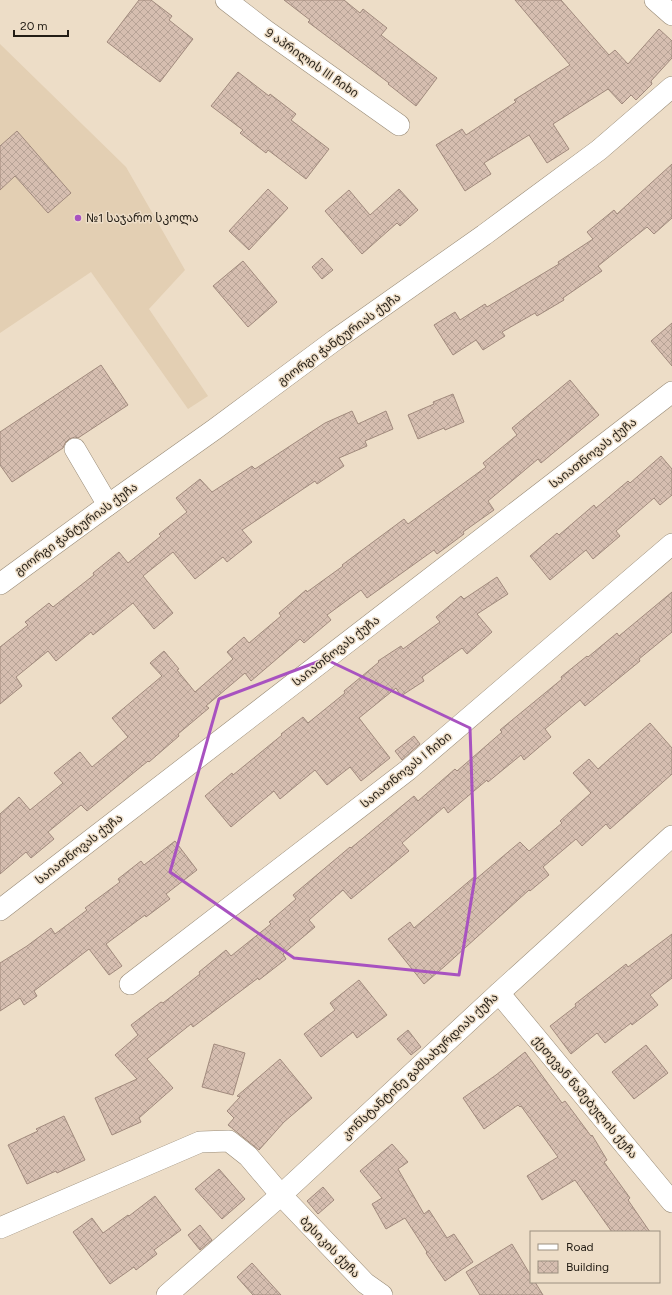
<svg xmlns="http://www.w3.org/2000/svg" width="672" height="1295" viewBox="0 0 672 1295" font-family="Figtree,'Noto Sans Georgian',sans-serif">
<defs>
<pattern id="building-cross-hatch" width="8" height="8" patternUnits="userSpaceOnUse"><rect width="8" height="8" fill="#d6beb0"/><path d="M0 0l8 8M0 8l8-8" fill="none" stroke="#b7a396"/></pattern>
</defs>
<rect width="100%" height="100%" fill="#edddc7"/>
<polygon fill="#e3cfb3" points="0,44 126,167 185,270 149,309 208,396 188,409 91,272 0,333"/>
<g fill="url(#building-cross-hatch)" stroke="#a18a7d">
<polygon points="139,0 151,0 172,16 169,20 193,39 160,82 107,42"/>
<polygon points="284,0 344,0 360,13 363,9 387,28 381,35 437,78 416,106 388,84 389,83 308,22 310,20"/>
<polygon points="515,0 561,0 609,55 615,50 628,64 659,29 672,41 672,58 651,81 652,84 636,100 631,95 622,104 608,89 553,124 569,149 547,163 529,135 484,163 491,174 465,191 436,145 462,129 466,135 516,102 514,100 570,65"/>
<polygon points="238,72 269,96 270,94 296,114 291,120 329,149 306,179 268,150 266,153 240,133 243,130 211,106"/>
<polygon points="17,131 71,193 48,213 15,176 0,190 0,146"/>
<polygon points="672,164 672,218 654,234 647,227 598,266 602,271 563,298 564,300 537,316 535,313 502,332 505,336 483,350 476,340 453,355 434,325 455,312 460,320 485,304 487,307 559,264 558,262 593,239 587,232 614,210 617,214"/>
<polygon points="268,189 288,208 249,250 229,231"/>
<polygon points="399,189 418,210 400,226 397,223 362,254 325,211 349,190 370,215"/>
<polygon points="322,258 333,270 322,279 312,267"/>
<polygon points="243,261 277,302 248,327 213,286"/>
<polygon points="672,323 672,366 651,341"/>
<polygon points="101,365 128,405 78,438 75,437 69,439 65,443 63,448 12,482 0,465 0,432"/>
<polygon points="570,380 599,415 541,463 538,459 488,501 494,510 463,532 464,534 437,554 434,550 367,598 361,590 327,615 331,620 304,643 300,639 251,681 245,673 206,706 209,708 178,734 179,736 149,762 148,761 87,811 81,805 48,832 54,839 31,858 26,852 0,874 0,814 19,797 30,810 63,783 54,773 80,752 92,767 128,737 112,718 162,676 150,663 164,651 179,669 177,670 195,692 233,659 227,652 244,637 249,643 281,616 279,613 306,590 307,592 343,566 342,565 404,519 408,524 486,467 483,463 517,435 512,428"/>
<polygon points="453,394 464,422 445,430 444,428 418,439 408,415 434,404 433,402"/>
<polygon points="352,411 358,424 386,411 393,429 365,441 367,446 339,458 344,466 317,484 315,481 242,530 252,542 227,562 223,557 195,579 173,552 143,576 173,613 154,629 133,603 93,635 91,632 56,661 48,651 16,677 22,686 0,704 0,647 28,625 25,622 49,603 53,607 94,575 93,573 119,552 128,563 161,536 159,534 187,512 176,498 200,479 212,492 252,466 255,469 325,423"/>
<polygon points="661,456 672,469 672,495 660,505 654,498 616,531 620,536 593,559 586,550 550,580 530,556 557,533 559,535 594,505 596,508 628,481 630,483"/>
<polygon points="497,577 508,594 477,614 492,632 467,654 462,648 422,677 424,681 401,696 396,688 359,718 390,758 361,781 350,767 327,785 315,770 280,799 274,791 231,827 205,796 232,773 233,775 282,735 281,734 303,717 308,723 345,693 344,691 379,662 378,661 401,646 403,649 440,622 436,617 461,596 464,599"/>
<polygon points="672,592 672,632 639,659 640,661 585,706 580,700 545,729 551,737 524,760 521,755 488,782 487,780 448,813 444,807 402,843 409,851 351,899 343,890 309,920 315,927 283,954 286,959 259,980 258,978 193,1027 191,1024 147,1059 173,1088 139,1118 141,1122 112,1135 95,1098 137,1079 115,1055 138,1035 131,1025 161,1002 163,1003 200,974 199,972 226,950 231,956 271,924 269,922 296,899 293,895 350,847 351,848 414,796 418,801 455,769 457,771 502,732 500,730 562,679 561,677 587,656 588,657 617,633 619,636"/>
<polygon points="650,723 672,748 672,774 610,829 606,824 582,846 576,839 543,867 549,875 530,891 529,890 445,966 424,984 388,939 410,922 414,928 474,877 476,879 520,842 529,851 562,823 560,821 591,793 573,773 589,759 598,769"/>
<polygon points="414,736 420,744 402,760 395,751"/>
<polygon points="175,841 197,870 166,894 170,899 146,917 145,915 106,944 122,966 109,975 89,949 34,991 37,996 24,1005 20,998 0,1011 0,963 27,946 51,928 55,934 87,910 85,908 120,882 118,879 141,861 144,865"/>
<polygon points="672,934 672,978 650,995 658,1005 632,1025 631,1023 605,1043 597,1033 571,1054 550,1026 576,1006 575,1004 626,964 628,967"/>
<polygon points="359,980 387,1015 357,1038 353,1032 321,1057 304,1034 335,1010 330,1003"/>
<polygon points="408,1030 421,1047 411,1055 397,1039"/>
<polygon points="214,1044 245,1053 233,1095 202,1087"/>
<polygon points="646,1045 668,1073 634,1099 612,1072"/>
<polygon points="525,1052 562,1103 565,1101 591,1136 592,1135 607,1160 604,1162 630,1198 628,1200 650,1232 612,1232 575,1180 542,1200 527,1176 558,1157 521,1106 520,1107 518,1105 484,1129 463,1098 496,1075"/>
<polygon points="280,1059 312,1098 284,1122 259,1150 228,1125 234,1118 227,1111 240,1097 237,1096"/>
<polygon points="64,1116 85,1160 57,1173 56,1171 27,1184 8,1145 38,1131 36,1129"/>
<polygon points="392,1144 408,1162 398,1169 424,1214 429,1210 447,1238 454,1234 473,1262 445,1281 426,1253 427,1252 405,1218 386,1229 372,1204 382,1198 360,1171"/>
<polygon points="219,1169 245,1199 222,1219 195,1189"/>
<polygon points="323,1187 334,1200 318,1214 307,1201"/>
<polygon points="155,1196 181,1230 154,1250 157,1254 136,1270 134,1267 110,1284 73,1232 92,1218 103,1233 128,1215 129,1216"/>
<polygon points="200,1225 212,1240 200,1250 188,1235"/>
<polygon points="512,1244 531,1276 531,1282 535,1282 543,1295 480,1295 466,1272"/>
<polygon points="252,1263 281,1295 253,1295 237,1277"/>
</g>
<g fill="none" stroke-linecap="round" stroke-linejoin="round">
<g stroke="#998b77" stroke-width="22">
<g id="minor">
<polyline points="226,0 265,30 399,125"/>
<polyline points="655,0 672,15"/>
<polyline points="75,449 108,505"/>
<polyline points="0,584 108,505 215,429 335,340 484,235 599,150 672,87"/>
<polyline points="0,910 672,392"/>
<polyline points="130,984 408,770 672,544"/>
<polyline points="499,993 672,1202"/>
<polyline points="0,1228 200,1142 229,1141 248,1156 281,1195 365,1283 382,1295"/>
<polyline points="167,1295 281,1195 499,993 672,836"/>
</g>
</g>
<use href="#minor" stroke="#fff" stroke-width="21"/>
</g>
<path fill="none" stroke="#a852c0" stroke-width="3" stroke-linejoin="round" d="M 325,659 L 470,728 L 475,877 L 459,975 L 294,958 L 170,872 L 219,699 Z"/>
<circle fill="#a852c0" stroke="#edddc7" stroke-width="1.5" cx="78" cy="218" r="4"/>
<g text-anchor="middle" stroke-width="3" stroke-linejoin="round" paint-order="stroke">
<g font-size="12" fill="#231d15" stroke="#edddc7">
<text transform="translate(312 63) rotate(35)" y="4">9 აპრილის III ჩიხი</text>
<text transform="translate(339 339) rotate(-36)" y="4">გიორგი ჭანტურიას ქუჩა</text>
<text transform="translate(593 453) rotate(-38)" y="4">საიათნოვას ქუჩა</text>
<text transform="translate(76 529) rotate(-36)" y="4">გიორგი ჭანტურიას ქუჩა</text>
<text transform="translate(336 651) rotate(-38)" y="4">საიათნოვას ქუჩა</text>
<text transform="translate(406 770) rotate(-39)" y="4">საიათნოვას I ჩიხი</text>
<text transform="translate(79 849) rotate(-38)" y="4">საიათნოვას ქუჩა</text>
<text transform="translate(420 1066) rotate(-43)" y="4">კონსტანტინე გამსახურდიას ქუჩა</text>
<text transform="translate(585 1097) rotate(50)" y="4">ქეთევან წამებულის ქუჩა</text>
<text transform="translate(330 1247) rotate(46)" y="4">ბესიკის ქუჩა</text>
</g>
<g font-size="12" fill="#231d15" stroke="#edddc7" text-anchor="start">
<text x="86" y="222">№1 საჯარო სკოლა</text>
</g>
</g>
<rect x="530" y="1231" width="130" height="52" fill="#edddc7" stroke="#9c9080"/>
<rect x="538" y="1244" width="20" height="6" fill="#ffffff" stroke="#9c9080"/>
<text x="566" y="1251" font-size="12" fill="#231d15">Road</text>
<rect x="538" y="1261" width="20" height="12" fill="url(#building-cross-hatch)" stroke="#9c9080"/>
<text x="566" y="1271" font-size="12" fill="#231d15">Building</text>
<path d="M14 30v6h54v-6" fill="none" stroke="#231d15" stroke-width="2"/>
<text x="20" y="30" font-size="12" fill="#231d15" stroke="#edddc7" stroke-width="3" paint-order="stroke">20 m</text>
</svg>
